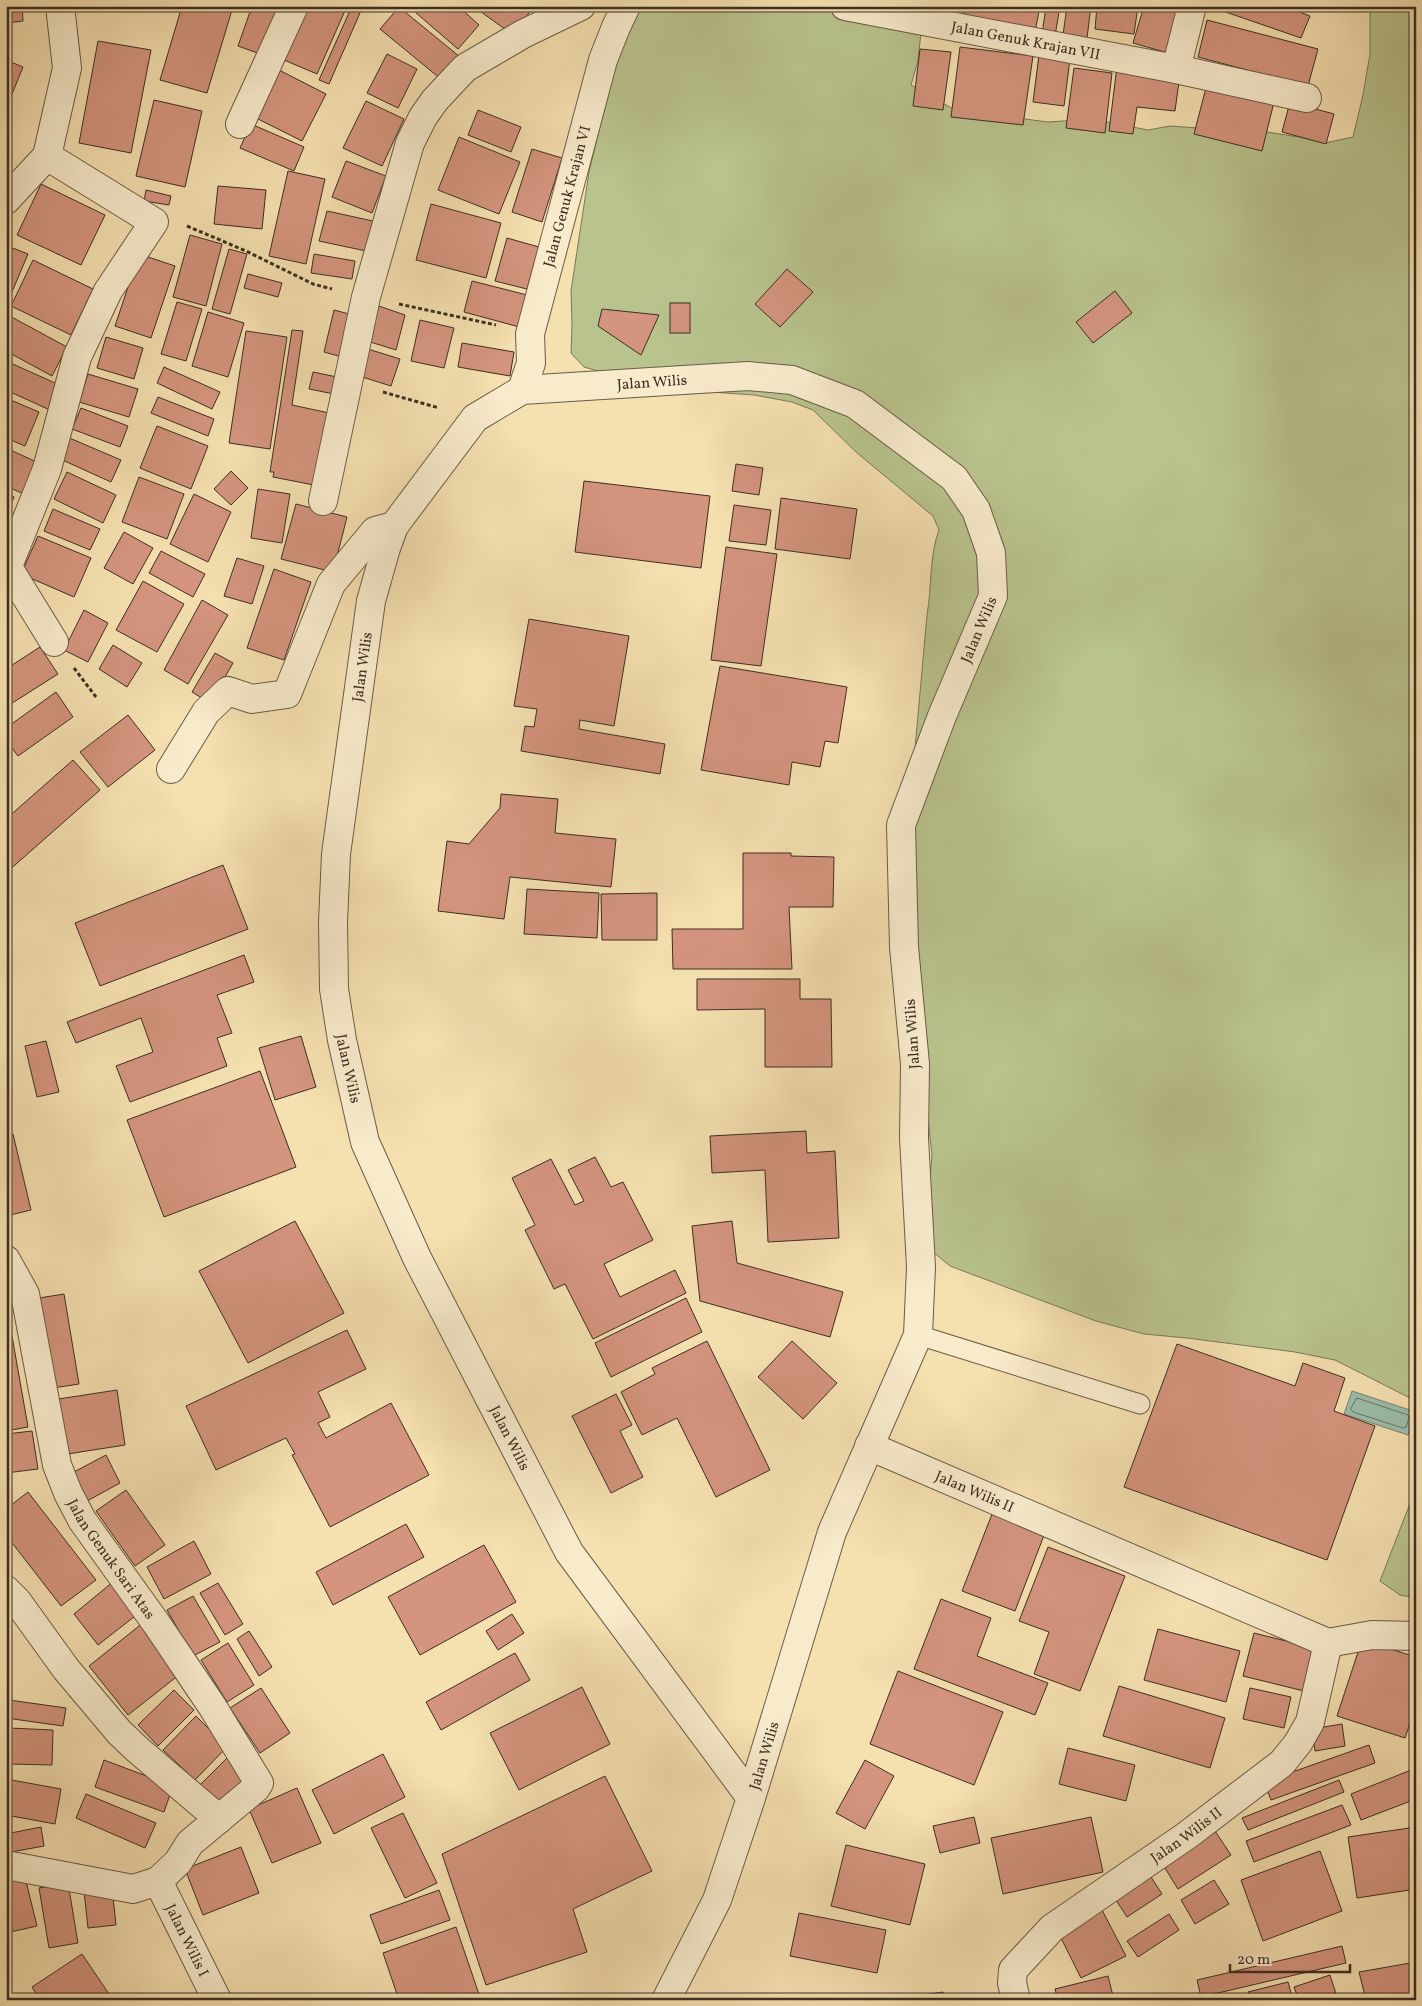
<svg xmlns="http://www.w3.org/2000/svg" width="1422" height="2006" viewBox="0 0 1422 2006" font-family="Vollkorn,serif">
<rect width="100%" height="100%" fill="#f5e0b0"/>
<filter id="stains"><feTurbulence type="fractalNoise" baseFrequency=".004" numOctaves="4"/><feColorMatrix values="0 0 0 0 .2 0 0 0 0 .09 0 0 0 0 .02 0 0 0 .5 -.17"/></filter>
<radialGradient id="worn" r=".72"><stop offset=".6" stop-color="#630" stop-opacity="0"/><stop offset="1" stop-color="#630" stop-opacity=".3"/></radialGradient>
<g fill="#b9c38d" stroke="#7a7958">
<path d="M 640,6 L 825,6 L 857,10 L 921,32 L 918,61 L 911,85 L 955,110 L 1048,122 L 1079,120 L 1102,121 L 1148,130 L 1170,126 L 1198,128 L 1234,127 L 1299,137 L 1325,143 L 1353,137 L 1363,95 L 1370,54 L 1370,6 L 1416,6 L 1416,1401 L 1335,1360 L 1295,1352 L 1187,1338 L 1144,1334 L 1096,1321 L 950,1266 L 932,1251 L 929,1191 L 932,1155 L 920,1046 L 912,782 L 927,615 C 932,587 929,556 939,530 L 933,516 L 856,452 L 813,410 L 792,402 L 754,395 L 711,392 L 627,379 L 584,367 L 571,353 L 572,324 L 571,291 L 589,172 L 623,33 Z"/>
<polygon points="1416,1488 1416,1598 1400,1595 1380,1581"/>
</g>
<polygon fill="#9cbdaa" stroke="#768474" points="1352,1391 1416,1412 1408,1435 1344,1414"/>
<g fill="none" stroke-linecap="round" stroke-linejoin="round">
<polygon stroke="#6c7667" stroke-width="1" points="1357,1398 1408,1415 1409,1418 1406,1427 1403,1428 1353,1412 1351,1409"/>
</g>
<g fill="#d4947e" stroke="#3c2f24">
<polygon points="6,6 22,6 23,21 6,23"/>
<polygon points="182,6 221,6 232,10 207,93 160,80"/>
<polygon points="252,6 284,6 266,56 238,46"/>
<polygon points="308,6 347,6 317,74 284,60"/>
<polygon points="352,6 363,6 329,84 319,80"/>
<polygon points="408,6 458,6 479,25 458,49"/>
<polygon points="473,6 534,6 513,35"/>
<polygon points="924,6 949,6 946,18 923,12"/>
<polygon points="965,6 1040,6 1035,32 963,18"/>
<polygon points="1046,6 1060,6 1055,36 1042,35"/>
<polygon points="1067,6 1091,6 1087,38 1063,35"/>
<polygon points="1097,6 1138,6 1134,34 1095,29"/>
<polygon points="1144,6 1189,6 1175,55 1133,43"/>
<polygon points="1214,6 1283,6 1310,16 1301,38 1214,8"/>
<polygon points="399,7 460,57 442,80 380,29"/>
<polygon points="1207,20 1318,49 1308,86 1198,57"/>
<polygon points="98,41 151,50 131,153 79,143"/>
<polygon points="960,47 1033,56 1023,125 951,117"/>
<polygon points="920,49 951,52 943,110 913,106"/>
<polygon points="387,54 417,69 398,108 367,93"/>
<polygon points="1039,55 1070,59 1064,106 1033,102"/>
<polygon points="6,60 23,67 6,109"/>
<polygon points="1117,66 1180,74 1175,111 1137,107 1133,134 1109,131"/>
<polygon points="1074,68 1112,73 1105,133 1066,128"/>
<polygon points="279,70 326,94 302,141 254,117"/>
<polygon points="1207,84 1274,102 1262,151 1194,134"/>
<polygon points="154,100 202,111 185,187 136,176"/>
<polygon points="366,101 404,119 382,166 343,148"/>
<polygon points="1290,102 1334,114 1326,144 1282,132"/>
<polygon points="478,110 521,127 511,152 468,135"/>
<polygon points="251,124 304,147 294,171 240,148"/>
<polygon points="459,137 520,162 499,214 438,190"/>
<polygon points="532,149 562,158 542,222 512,212"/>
<polygon points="346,161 386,176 372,213 332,197"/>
<polygon points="288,171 325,179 306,264 269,256"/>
<polygon points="41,184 105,215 81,265 17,235"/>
<polygon points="218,186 266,190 262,229 214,224"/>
<polygon points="146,190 171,196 169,205 144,201"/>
<polygon points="431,204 501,223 486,278 416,260"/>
<polygon points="327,211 373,221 366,251 319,241"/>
<polygon points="190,235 222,244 206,306 173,297"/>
<polygon points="507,238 539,247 527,289 495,281"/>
<polygon points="13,248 28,254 6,306 6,264"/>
<polygon points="229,249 247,254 230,314 212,309"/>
<polygon points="139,254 175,266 151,338 115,326"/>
<polygon points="314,254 355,261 352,279 311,273"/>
<polygon points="33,260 93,289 71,335 11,306"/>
<polygon points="787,269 813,292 780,327 755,304"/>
<polygon points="248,274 282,283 278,297 244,288"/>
<polygon points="472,281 531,296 523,328 464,312"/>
<polygon points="1115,291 1132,313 1093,343 1076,322"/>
<polygon points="177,302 202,309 186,361 161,354"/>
<rect x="670" y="303" width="20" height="30"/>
<polygon points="376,305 405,315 396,350 364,340"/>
<polygon points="602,309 659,315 641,355 598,326"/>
<polygon points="334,310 353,315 342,357 324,352"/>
<polygon points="208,312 244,323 228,377 192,366"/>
<polygon points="6,314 67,347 52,376 6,351"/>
<polygon points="420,320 454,328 444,368 411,361"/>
<polygon points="292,330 303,331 292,405 334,414 319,486 273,477 274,472 270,472"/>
<polygon points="246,331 287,337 270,449 229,443"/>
<polygon points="106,337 143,348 134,379 97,368"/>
<polygon points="462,343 514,352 510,376 458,367"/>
<polygon points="368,349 400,359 391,386 359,376"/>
<polygon points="6,361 64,387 52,411 6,390"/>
<polygon points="164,367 220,392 212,409 157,383"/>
<polygon points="313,372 337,377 334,394 309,389"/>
<polygon points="88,374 138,389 129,417 79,402"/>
<polygon points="158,397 214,419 208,436 151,413"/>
<polygon points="6,398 39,412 25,446 6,438"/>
<polygon points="81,408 128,426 120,447 72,429"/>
<polygon points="157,426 208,446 191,489 140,468"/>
<polygon points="67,437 121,460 111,482 58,458"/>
<polygon points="6,448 41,464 26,495 6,486"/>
<polygon points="736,464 763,468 759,495 732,491"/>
<polygon points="231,471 248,488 231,505 214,489"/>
<polygon points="67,472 116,495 103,523 54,499"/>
<polygon points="139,477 184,494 167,539 122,522"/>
<polygon points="584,481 710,496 701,568 575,552"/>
<polygon points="258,489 290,494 282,543 251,538"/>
<polygon points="6,493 14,497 6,515"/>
<polygon points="194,494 231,512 208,562 170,544"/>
<polygon points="781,498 857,509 850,559 775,549"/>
<polygon points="296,504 347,517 333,572 281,559"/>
<polygon points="734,505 771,510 766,545 729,541"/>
<polygon points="53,509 100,529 90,550 44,531"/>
<polygon points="124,532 153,548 133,584 104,568"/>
<polygon points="38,536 91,558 74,597 21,574"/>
<polygon points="726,547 777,554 761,666 711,660"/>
<polygon points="161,551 205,574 193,597 149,573"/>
<polygon points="237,558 264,566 252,604 224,596"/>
<polygon points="274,569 311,582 284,660 247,648"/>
<polygon points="143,581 184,604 157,652 116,630"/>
<polygon points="202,600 228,615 188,684 164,670"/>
<polygon points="84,610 108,623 88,662 64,650"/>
<polygon points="529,619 629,636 614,726 580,720 579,729 665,744 660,774 521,751 525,726 534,727 537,709 514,706"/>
<polygon points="113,645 142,663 127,687 99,669"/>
<polygon points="40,647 58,674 6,707 6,669"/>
<polygon points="215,653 233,663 210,703 192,692"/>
<polygon points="720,666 847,687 838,743 825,741 820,767 792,762 789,785 701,770"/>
<polygon points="56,692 73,717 18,756 6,740 6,728"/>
<polygon points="128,715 155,750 108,787 80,752"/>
<polygon points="73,760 100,790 6,873 6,819"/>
<polygon points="501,794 558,799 555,833 616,839 611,887 510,877 504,919 438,911 447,841 469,844 500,808"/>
<polygon points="743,853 791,853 791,856 834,857 833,907 789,907 792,969 673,969 672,929 743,929"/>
<polygon points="223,865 248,929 100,986 75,923"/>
<polygon points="527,889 599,893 597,938 524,934"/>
<polygon points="657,893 657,940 602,940 601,894"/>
<polygon points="244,955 254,982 217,995 232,1033 217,1038 227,1066 130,1102 116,1066 153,1052 141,1018 76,1043 67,1022"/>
<polygon points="697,979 800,979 800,999 831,999 832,1067 765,1067 765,1009 697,1010"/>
<polygon points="301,1036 316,1087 275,1100 259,1048"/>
<polygon points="46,1041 59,1092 37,1097 25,1046"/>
<polygon points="260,1071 296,1167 164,1217 127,1120"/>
<polygon points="806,1131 807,1153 835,1151 839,1238 768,1242 765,1170 712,1173 710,1136"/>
<polygon points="13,1134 31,1210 6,1216 6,1136"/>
<polygon points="595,1157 611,1187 623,1182 653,1240 604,1264 620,1297 675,1270 686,1293 593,1339 565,1284 554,1289 525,1230 535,1225 512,1178 551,1159 575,1205 584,1201 568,1170"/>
<polygon points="295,1221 344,1313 248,1363 199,1271"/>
<polygon points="732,1221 737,1263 843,1292 830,1337 700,1301 692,1226"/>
<polygon points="64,1294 79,1384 53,1388 39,1298"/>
<polygon points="686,1298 702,1332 611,1377 595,1343"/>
<polygon points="347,1330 366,1369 318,1392 330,1417 318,1423 326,1438 391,1403 429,1475 330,1527 292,1455 295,1454 286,1438 216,1470 186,1406"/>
<polygon points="12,1336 28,1427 6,1431 6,1337"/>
<polygon points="707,1341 770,1470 716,1497 677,1418 642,1435 621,1392 655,1374 652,1368"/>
<polygon points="792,1341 837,1383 803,1419 758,1377"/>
<polygon points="1177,1344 1295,1386 1303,1363 1345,1378 1334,1411 1375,1426 1327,1560 1124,1487"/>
<polygon points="117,1390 125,1445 61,1455 52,1400"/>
<polygon points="616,1394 632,1425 620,1431 643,1477 611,1493 572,1416"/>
<polygon points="32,1431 38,1469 6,1473 6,1434"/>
<polygon points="106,1455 120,1483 87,1501 72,1473"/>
<polygon points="126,1490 165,1545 135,1566 96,1511"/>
<polygon points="28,1492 96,1580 61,1606 6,1535 6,1509"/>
<polygon points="994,1509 1046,1530 1015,1611 962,1591"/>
<polygon points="406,1524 424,1557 333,1605 316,1572"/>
<polygon points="194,1541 211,1574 164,1599 147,1567"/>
<polygon points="484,1545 516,1602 420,1655 388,1597"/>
<polygon points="1048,1547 1125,1576 1080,1691 1034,1674 1049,1632 1019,1621"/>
<polygon points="114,1581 139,1613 98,1645 74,1614"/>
<polygon points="218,1583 243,1624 225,1635 200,1593"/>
<polygon points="193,1596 220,1642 193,1656 167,1610"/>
<polygon points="941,1599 991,1618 977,1656 1048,1683 1035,1715 914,1669"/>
<polygon points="512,1614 524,1633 498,1650 486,1631"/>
<polygon points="144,1622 184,1671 128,1715 89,1666"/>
<polygon points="1158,1629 1240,1651 1226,1702 1144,1680"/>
<polygon points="249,1631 272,1667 259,1676 237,1639"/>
<polygon points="1254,1633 1318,1649 1308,1692 1243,1676"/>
<polygon points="1362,1640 1416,1657 1416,1706 1405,1738 1337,1716"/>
<polygon points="228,1643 254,1685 227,1702 201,1660"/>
<polygon points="515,1653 530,1680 441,1730 426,1702"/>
<polygon points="898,1671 1003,1712 974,1785 870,1744"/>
<polygon points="1119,1686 1225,1718 1210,1768 1103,1736"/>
<polygon points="582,1687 610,1744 519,1790 490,1733"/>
<polygon points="261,1688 290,1733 260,1753 230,1708"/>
<polygon points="1250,1688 1291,1697 1284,1728 1243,1719"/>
<polygon points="174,1690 194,1710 158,1746 138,1725"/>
<polygon points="9,1700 66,1708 63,1726 6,1718"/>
<polygon points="196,1716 227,1747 195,1780 163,1750"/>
<polygon points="1342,1724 1345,1746 1315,1751 1312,1729"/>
<polygon points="9,1728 53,1730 52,1765 8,1764"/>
<polygon points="1369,1745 1375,1763 1271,1800 1264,1782"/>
<polygon points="1068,1748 1135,1765 1126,1801 1059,1784"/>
<polygon points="383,1754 405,1797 334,1834 312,1790"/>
<polygon points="230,1755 250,1776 217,1808 198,1787"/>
<polygon points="104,1760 173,1786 164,1812 95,1787"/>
<polygon points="865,1760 894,1776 865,1829 836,1813"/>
<polygon points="1416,1768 1416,1799 1361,1820 1351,1794"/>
<polygon points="605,1776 652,1871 573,1909 587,1952 486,1985 442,1854"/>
<polygon points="6,1779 61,1789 55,1824 6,1815"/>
<polygon points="1339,1780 1344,1792 1248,1830 1242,1818"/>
<polygon points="297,1788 321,1843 272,1863 249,1809"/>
<polygon points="86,1794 156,1823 145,1848 76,1818"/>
<polygon points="1342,1805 1351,1825 1254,1862 1246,1841"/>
<polygon points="403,1813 437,1883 405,1898 371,1828"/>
<polygon points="974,1817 980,1843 940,1853 933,1826"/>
<polygon points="1091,1817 1103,1872 1003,1894 991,1838"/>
<polygon points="41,1827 44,1846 6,1853 6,1834"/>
<polygon points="1416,1827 1416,1889 1357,1898 1348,1837"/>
<polygon points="1215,1831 1231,1855 1178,1889 1163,1865"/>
<polygon points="846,1845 925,1864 910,1925 831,1906"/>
<polygon points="241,1847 259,1893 203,1915 185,1869"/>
<polygon points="1320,1851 1342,1911 1263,1941 1241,1880"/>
<polygon points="24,1873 37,1926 6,1933 6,1877"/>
<polygon points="1149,1874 1162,1894 1127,1917 1114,1897"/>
<polygon points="1214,1880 1229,1904 1195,1924 1181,1900"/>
<polygon points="68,1883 78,1943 49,1948 39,1888"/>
<polygon points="112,1888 116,1925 88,1928 84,1891"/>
<polygon points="439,1890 450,1920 381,1944 370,1915"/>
<polygon points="1102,1910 1126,1956 1081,1978 1058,1932"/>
<polygon points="799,1913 886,1930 877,1973 790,1956"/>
<polygon points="1169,1914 1179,1930 1138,1957 1127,1941"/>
<polygon points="456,1927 481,2000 399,2000 383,1953"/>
<polygon points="1342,1946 1346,1963 1201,1997 1197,1980"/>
<polygon points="82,1954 113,2000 40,2000 32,1987"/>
<polygon points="1416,1962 1416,2000 1366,2000 1359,1972"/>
<polygon points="1330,1975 1338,2000 1299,2000 1294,1987"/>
<polygon points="1108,1976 1114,2000 1058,2000 1055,1989"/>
<polygon points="1288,1982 1293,2000 1250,2000 1248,1992"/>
<polygon points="943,1992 944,2000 890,2000"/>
</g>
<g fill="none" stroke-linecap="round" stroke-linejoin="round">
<g stroke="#6a5b47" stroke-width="21">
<polyline id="lane" points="918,1335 1140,1404"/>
</g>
<g stroke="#6a5b47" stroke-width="30">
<g id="street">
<path id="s1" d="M 845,6 L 1176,69 L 1307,98"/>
<polyline points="1176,69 1192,6"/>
<polyline points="240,124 294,6"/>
<polyline points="6,200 47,156 67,68 60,6"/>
<path id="s2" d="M 522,390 L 531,363 L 530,334 L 603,60 L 616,27 L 626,6"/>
<polyline points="323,501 366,297 410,143 423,117 435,100 465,68 523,34 581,6"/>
<polyline points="6,564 54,642"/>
<polyline points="8,566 47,469 77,357 108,291 154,222 47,156"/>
<polyline points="171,769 206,712 228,691 252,699 287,694 331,584 375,531 394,526"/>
<path id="s3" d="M 6,1260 L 25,1294 L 57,1465 L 68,1493 L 82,1520 L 156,1623 L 212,1706 L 259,1783 L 256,1788 L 190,1843 L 178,1862 L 158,1881 L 133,1889 L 6,1865"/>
<path id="s4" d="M 869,1446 L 1328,1643 L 1372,1635 L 1416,1636"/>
<polyline points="6,1590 17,1601 66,1669 119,1732 138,1750 219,1819"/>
<path id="s5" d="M 158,1881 L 217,2000"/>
<path id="s6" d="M 666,2000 L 717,1900 L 751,1798 L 832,1532 L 918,1335 L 921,1267 L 914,1138 L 915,1064 L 904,947 L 901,825 L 942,716 L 993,596 L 991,553 L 976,510 L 954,478 L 855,404 L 792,380 L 748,376 L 522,390 L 475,418 L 394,526 L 386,548 L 371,601 L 336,854 L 333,922 L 334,989 L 342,1040 L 365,1142 L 417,1258 L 569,1552 L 751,1798"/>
<path id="s7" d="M 1016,2000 L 1012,1983 L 1013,1970 L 1052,1928 L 1186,1836 L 1282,1763 L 1298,1743 L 1310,1722 L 1328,1643"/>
</g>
</g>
<g stroke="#3c2f24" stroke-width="3" stroke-dasharray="4 2.5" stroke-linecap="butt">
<polyline points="187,226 246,251 313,284 332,289"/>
<polyline points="399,304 496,325"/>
<polyline points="383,392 439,408"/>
<polyline points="74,668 96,697"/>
</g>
<use href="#lane" stroke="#f8ebcc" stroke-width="19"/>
<use href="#street" stroke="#f8ebcc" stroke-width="28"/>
</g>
<g text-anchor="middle" stroke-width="4" stroke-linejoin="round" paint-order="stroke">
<g font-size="15" fill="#3c2f24" stroke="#f8ebcc">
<text dy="5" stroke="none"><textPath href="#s1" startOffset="184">Jalan Genuk Krajan VII</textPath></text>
<text dy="5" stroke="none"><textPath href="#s2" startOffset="200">Jalan Genuk Krajan VI</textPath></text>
<text transform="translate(652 382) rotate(-4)" y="5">Jalan Wilis</text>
<text dy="5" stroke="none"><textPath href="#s6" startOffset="1434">Jalan Wilis</textPath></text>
<text transform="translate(362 667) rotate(-82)" y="5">Jalan Wilis</text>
<text transform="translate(912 1034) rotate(-94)" y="5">Jalan Wilis</text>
<text dy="5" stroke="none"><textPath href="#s6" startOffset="2799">Jalan Wilis</textPath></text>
<text dy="5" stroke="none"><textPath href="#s6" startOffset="3204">Jalan Wilis</textPath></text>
<text dy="5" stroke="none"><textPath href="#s4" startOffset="115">Jalan Wilis II</textPath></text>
<text dy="5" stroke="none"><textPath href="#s3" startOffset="322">Jalan Genuk Sari Atas</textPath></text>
<text dy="5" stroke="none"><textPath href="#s6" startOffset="264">Jalan Wilis</textPath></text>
<text dy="5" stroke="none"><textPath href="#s7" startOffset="251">Jalan Wilis II</textPath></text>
<text dy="5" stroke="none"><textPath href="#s5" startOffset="66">Jalan Wilis I</textPath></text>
</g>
</g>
<rect width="1422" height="2006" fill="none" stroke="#f5e0b0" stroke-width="25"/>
<rect x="8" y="8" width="1407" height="1991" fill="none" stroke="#3c2f24" stroke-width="2.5"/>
<rect x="12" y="12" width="1397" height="1981" fill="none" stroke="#3c2f24"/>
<path d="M1230 1964v8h120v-8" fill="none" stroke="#3c2f24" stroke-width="2.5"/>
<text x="1237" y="1964" font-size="15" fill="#3c2f24" stroke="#f8ebcc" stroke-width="4" paint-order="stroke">20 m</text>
<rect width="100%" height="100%" filter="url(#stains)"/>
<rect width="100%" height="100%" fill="url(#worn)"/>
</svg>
